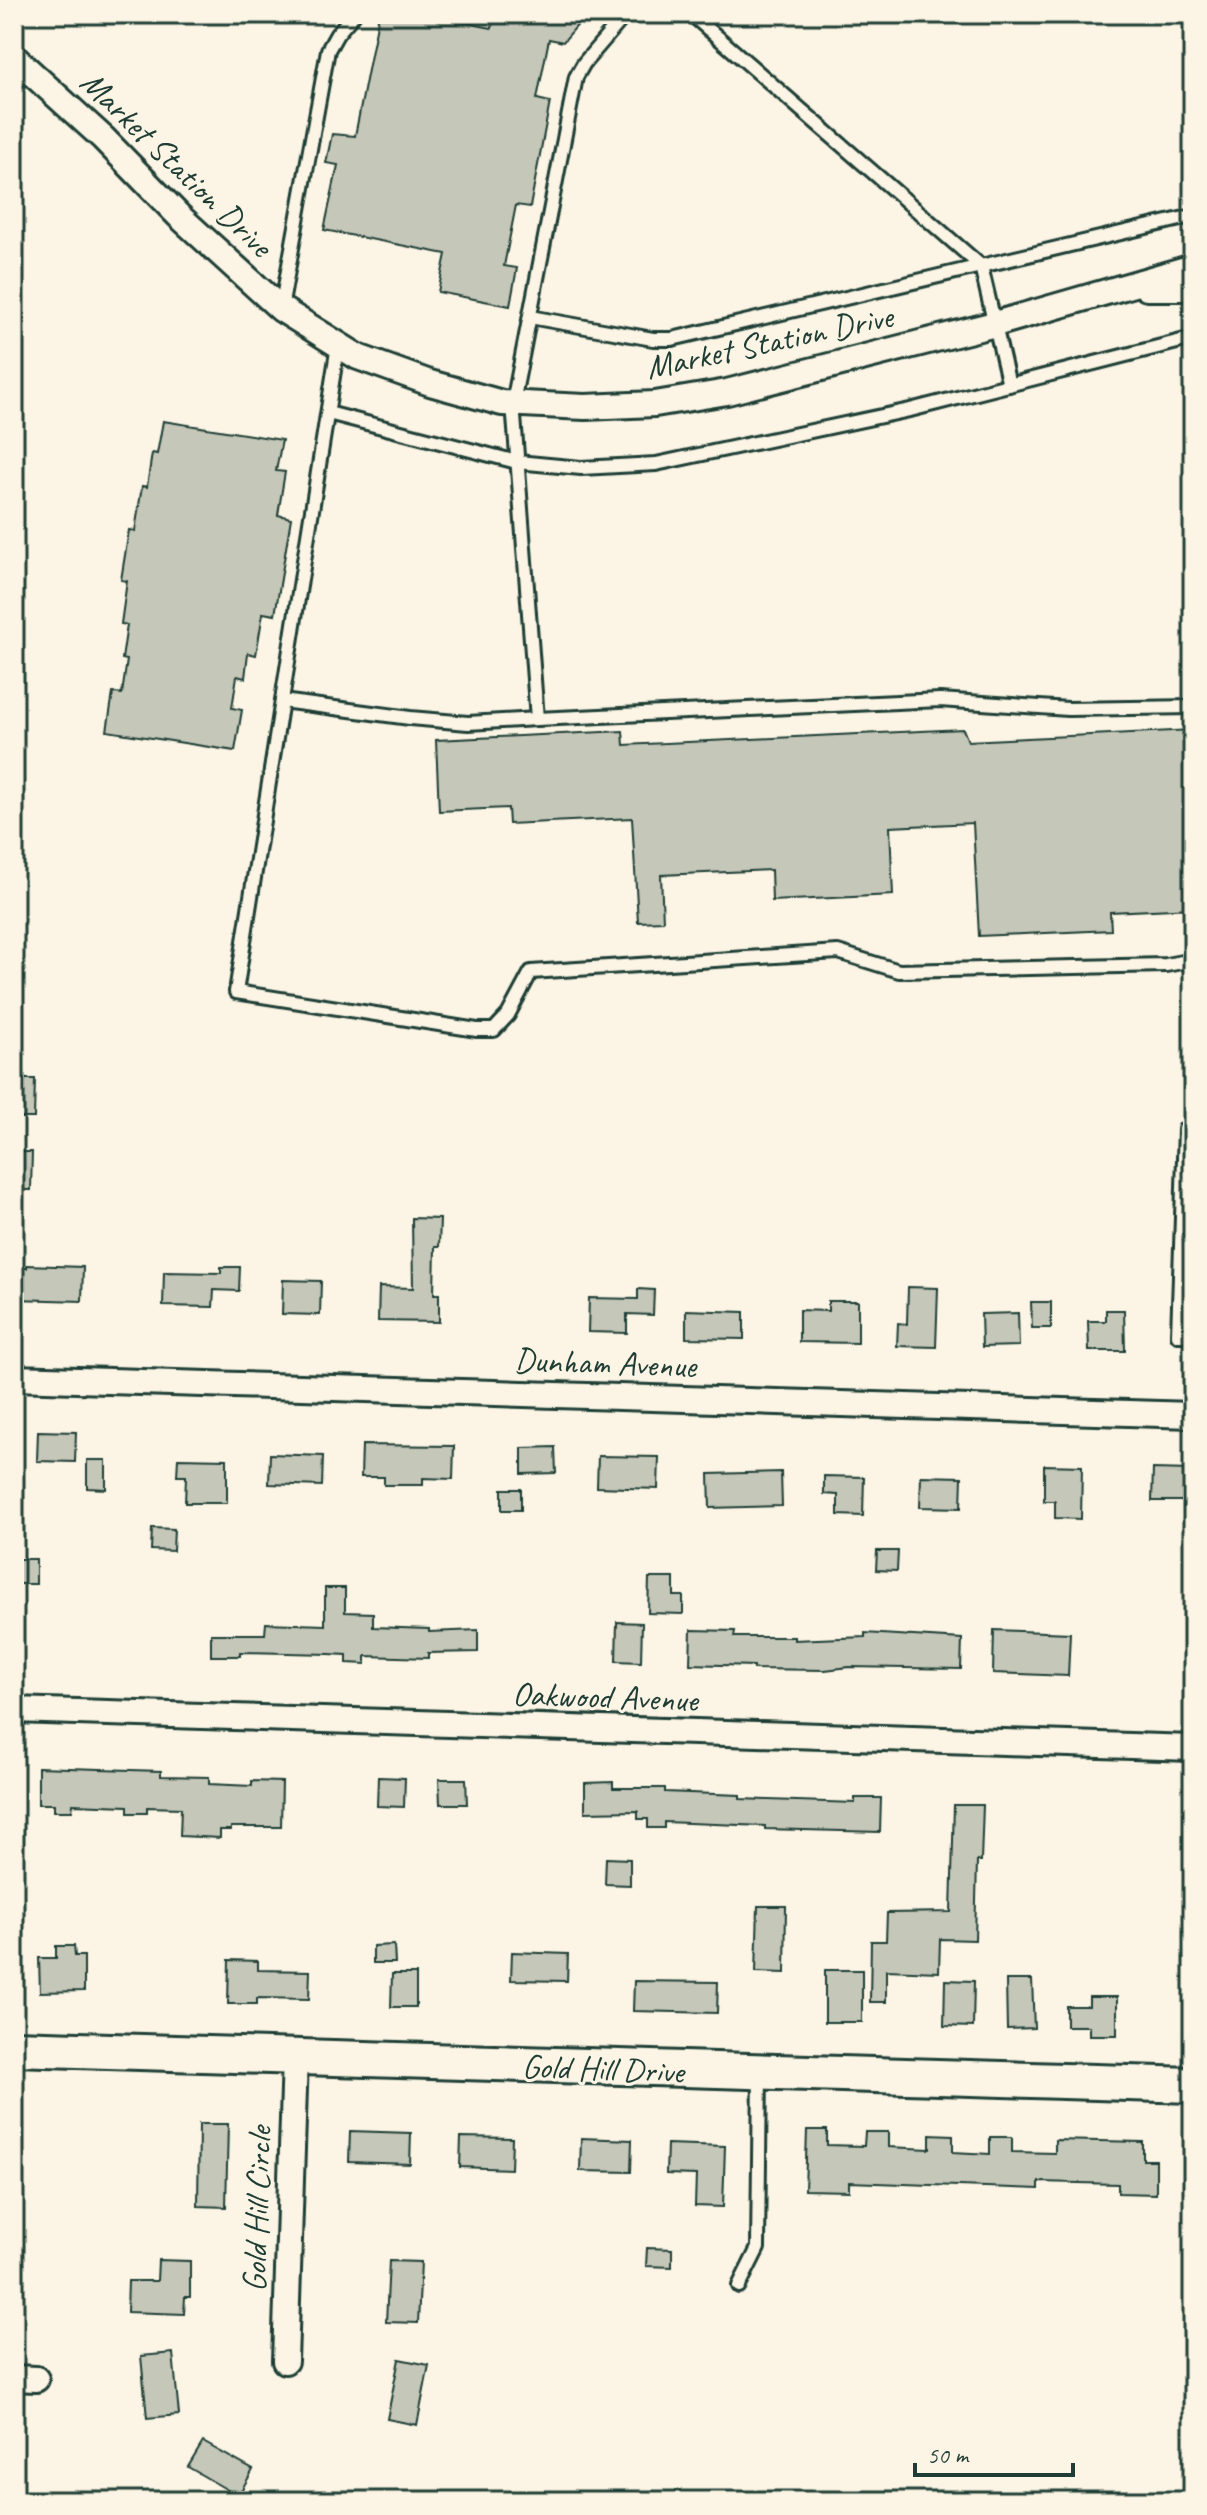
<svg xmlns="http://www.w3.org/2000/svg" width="1207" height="2515" viewBox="0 0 1207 2515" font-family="Caveat,sans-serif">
<rect width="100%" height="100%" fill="#fcf5e5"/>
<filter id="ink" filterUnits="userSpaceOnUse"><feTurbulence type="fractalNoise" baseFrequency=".0125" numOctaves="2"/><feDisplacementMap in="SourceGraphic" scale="16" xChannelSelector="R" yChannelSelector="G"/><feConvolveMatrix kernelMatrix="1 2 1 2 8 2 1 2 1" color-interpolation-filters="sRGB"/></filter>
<g filter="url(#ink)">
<g fill="#c5c7b9" stroke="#1f3d34" stroke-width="2">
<polygon points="379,14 421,14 492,28 494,14 587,14 563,42 549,39 537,99 550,102 530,207 516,205 504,266 517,268 510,306 438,292 446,254 324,230 338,165 326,163 332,134 355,136"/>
<polygon points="163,421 282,440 276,471 285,472 278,515 291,518 275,615 263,613 256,655 248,653 245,678 237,676 232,708 242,710 235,751 107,731 113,693 122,694 127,660 122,659 127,625 121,624 127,581 121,580 129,530 135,531 142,486 147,487 152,453 157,454"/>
<polygon points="963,729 968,741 1193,730 1193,908 1110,912 1111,930 979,936 973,823 890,827 893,895 772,901 771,870 661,875 663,921 638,922 632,818 509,824 508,808 439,811 436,740 623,731 624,745"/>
<polygon points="14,1079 35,1079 34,1118 14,1118"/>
<polygon points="14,1152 32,1152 31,1190 14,1190"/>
<polygon points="412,1218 440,1219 439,1247 435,1247 434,1294 439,1294 439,1322 378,1321 379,1287 413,1288"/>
<polygon points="27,1265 83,1267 82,1301 14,1299 14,1268 27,1268"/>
<polygon points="221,1267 240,1267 239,1291 214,1290 213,1307 163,1306 164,1272 221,1273"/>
<polygon points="283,1280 321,1281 320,1315 282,1314"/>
<polygon points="908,1287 938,1288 936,1347 897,1346 898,1323 907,1324"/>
<polygon points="638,1289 654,1290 653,1315 627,1314 627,1333 588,1332 589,1298 638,1299"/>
<polygon points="828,1301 858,1301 858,1343 799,1342 799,1310 828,1311"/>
<polygon points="1031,1302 1051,1302 1051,1328 1032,1328"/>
<polygon points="686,1310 744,1312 744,1339 686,1338"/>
<polygon points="1106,1310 1124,1310 1125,1351 1089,1351 1088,1321 1106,1321"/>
<polygon points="1018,1313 1019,1346 982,1347 981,1314"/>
<polygon points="38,1431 76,1432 75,1462 37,1461"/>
<polygon points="362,1445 454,1446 453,1479 423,1478 423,1485 384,1485 384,1477 361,1477"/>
<polygon points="555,1447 556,1473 522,1474 522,1448"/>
<polygon points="270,1454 323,1456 322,1486 269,1484"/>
<polygon points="598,1456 659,1457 658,1489 597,1487"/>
<polygon points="178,1458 227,1459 227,1503 185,1503 186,1476 177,1476"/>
<polygon points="87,1460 106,1460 106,1489 87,1488"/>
<polygon points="1044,1465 1082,1466 1081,1519 1055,1518 1055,1501 1044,1501"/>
<polygon points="1153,1469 1191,1470 1190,1501 1152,1501"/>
<polygon points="781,1472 782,1506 710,1508 709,1474"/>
<polygon points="824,1476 864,1477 863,1516 838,1515 838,1495 824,1494"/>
<polygon points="921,1476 962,1477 961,1508 920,1507"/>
<rect x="502" y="1489" width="19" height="21"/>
<polygon points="152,1528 174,1529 173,1551 151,1550"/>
<polygon points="877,1551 898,1551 897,1571 876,1570"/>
<rect x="14" y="1559" width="22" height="25"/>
<polygon points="649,1578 674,1578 674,1596 683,1596 683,1614 648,1613"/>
<polygon points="325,1588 345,1588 345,1612 373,1613 373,1627 429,1629 429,1632 478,1630 478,1652 428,1653 428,1658 366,1656 366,1664 347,1663 347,1655 329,1654 240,1652 240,1656 211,1656 211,1634 265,1634 266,1623 325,1625"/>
<polygon points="617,1622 642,1623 641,1662 616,1661"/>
<polygon points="691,1630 735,1631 734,1637 794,1637 794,1640 865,1637 865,1633 962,1639 961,1669 849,1667 825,1670 754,1669 754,1666 690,1664"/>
<polygon points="994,1630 1070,1633 1068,1676 993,1673"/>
<polygon points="38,1767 161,1771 161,1776 209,1777 209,1784 252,1786 252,1781 282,1782 281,1827 231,1827 231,1830 220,1830 220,1838 180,1836 181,1808 147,1807 147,1813 128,1813 128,1806 73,1804 72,1811 54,1811 54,1804 38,1804"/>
<polygon points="378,1777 405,1778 404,1807 377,1806"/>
<polygon points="439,1779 466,1779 467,1804 440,1804"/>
<polygon points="613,1782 613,1788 665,1788 665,1792 740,1795 740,1799 855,1803 855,1798 881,1798 880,1832 765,1829 765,1826 664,1822 664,1828 648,1828 648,1819 638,1819 638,1811 585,1812 585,1783"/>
<polygon points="954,1805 983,1805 981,1861 977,1861 975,1940 940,1939 939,1972 886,1970 886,2002 870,2002 871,1941 886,1941 887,1913 951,1912"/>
<polygon points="606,1858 630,1859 630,1885 605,1884"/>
<polygon points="758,1906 786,1906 785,1973 756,1972"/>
<polygon points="394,1945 395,1963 373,1963 373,1946"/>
<polygon points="56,1946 74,1946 75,1956 84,1956 84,1991 40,1992 39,1958 56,1958"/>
<polygon points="512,1952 568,1954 567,1981 511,1980"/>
<polygon points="229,1960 258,1961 258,1970 310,1971 309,1999 257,1998 257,2004 228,2004"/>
<rect x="825" y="1970" width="37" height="52"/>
<polygon points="392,1974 416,1974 416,2007 391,2007"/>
<polygon points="945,1980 974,1981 973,2027 944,2026"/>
<polygon points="1006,1980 1032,1980 1034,2028 1007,2029"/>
<polygon points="634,1981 718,1982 717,2013 633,2011"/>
<polygon points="1089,1997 1117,1997 1117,2035 1089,2035 1089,2026 1066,2026 1066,2006 1089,2006"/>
<polygon points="199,2124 228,2124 226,2207 198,2206"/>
<polygon points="807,2130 827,2130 827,2145 864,2146 865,2132 888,2132 888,2147 930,2149 930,2134 953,2135 953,2152 990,2154 990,2137 1012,2137 1012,2152 1055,2153 1055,2140 1143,2142 1143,2160 1156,2160 1156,2194 1118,2193 1118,2184 1039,2182 1039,2189 849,2182 849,2191 805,2190"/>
<polygon points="350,2131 411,2133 410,2164 349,2162"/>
<polygon points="461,2137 512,2138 511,2169 460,2167"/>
<polygon points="581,2138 632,2140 631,2172 580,2171"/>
<polygon points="667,2144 725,2146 723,2207 695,2206 696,2175 666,2174"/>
<polygon points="647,2248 672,2249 672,2267 646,2266"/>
<polygon points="158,2260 190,2261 190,2297 185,2297 184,2314 127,2312 128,2281 157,2281"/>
<polygon points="389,2261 421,2262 418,2323 386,2322"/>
<polygon points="173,2353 179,2415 147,2418 141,2356"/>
<polygon points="399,2359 429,2365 417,2425 387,2419"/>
<polygon points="203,2442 253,2470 238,2496 188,2467"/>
</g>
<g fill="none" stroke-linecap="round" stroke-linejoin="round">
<g stroke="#1f3d34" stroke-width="18">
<g id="lane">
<polyline points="626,14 584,63 576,77 513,403 537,719 940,700 1068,709 1193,707"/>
<polyline points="691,14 981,266 1009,385"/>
<polyline points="281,309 328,50 337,34 354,14"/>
<polyline points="530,317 653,339 672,339 1193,216"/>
<polyline points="338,345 236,992 477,1030 494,1030 508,1015 531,972 838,952 899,971 1166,965 1193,960"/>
<polyline points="328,413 517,462 581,468 656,464 910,410 1193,338"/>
<polyline points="282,701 410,718 468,723 537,719"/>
<polyline points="1193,1129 1185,1129 1178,1335 1193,1335"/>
<polyline points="739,2286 758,2248 760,2072"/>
</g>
</g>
<g stroke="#1f3d34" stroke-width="30">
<g id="street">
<polyline points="14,57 103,138 179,216 281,309 358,357 430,383 502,403 585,407 655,404 727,392 995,324 1193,267"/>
<polyline points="1147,288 1193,288"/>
<polyline points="14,1378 1193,1415"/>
<polyline points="14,1710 1193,1748"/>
<polyline points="285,2361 295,2058"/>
<polyline points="14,2378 36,2379"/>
</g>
</g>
<g stroke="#1f3d34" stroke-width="40">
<polyline id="secondary" points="14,2048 1193,2085"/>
</g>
<use href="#lane" stroke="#fcf5e5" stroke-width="12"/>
<use href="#street" stroke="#fcf5e5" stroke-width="24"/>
<use href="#secondary" stroke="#fcf5e5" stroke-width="34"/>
</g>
</g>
<g text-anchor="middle" stroke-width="6" stroke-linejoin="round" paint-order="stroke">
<g font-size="34" fill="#1f3d34" stroke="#fcf5e5">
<text transform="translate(177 163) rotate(44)" y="12">Market Station Drive</text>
<text transform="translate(769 341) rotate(-12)" y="12">Market Station Drive</text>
<text transform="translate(605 1362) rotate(2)" y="12">Dunham Avenue</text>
<text transform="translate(605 1696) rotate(2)" y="12">Oakwood Avenue</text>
<text transform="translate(603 2068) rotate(2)" y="12">Gold Hill Drive</text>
<text transform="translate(256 2209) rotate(-88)" y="12">Gold Hill Circle</text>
</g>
</g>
<rect width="1207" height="2515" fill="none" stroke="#fcf5e5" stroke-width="48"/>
<rect x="24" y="24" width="1159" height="2467" fill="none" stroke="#1f3d34" stroke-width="3" filter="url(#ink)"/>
<path d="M915 2463v12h158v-12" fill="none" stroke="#1f3d34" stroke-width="4"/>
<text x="927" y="2463" font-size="24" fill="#1f3d34" stroke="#fcf5e5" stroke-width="6" paint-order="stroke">50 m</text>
</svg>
